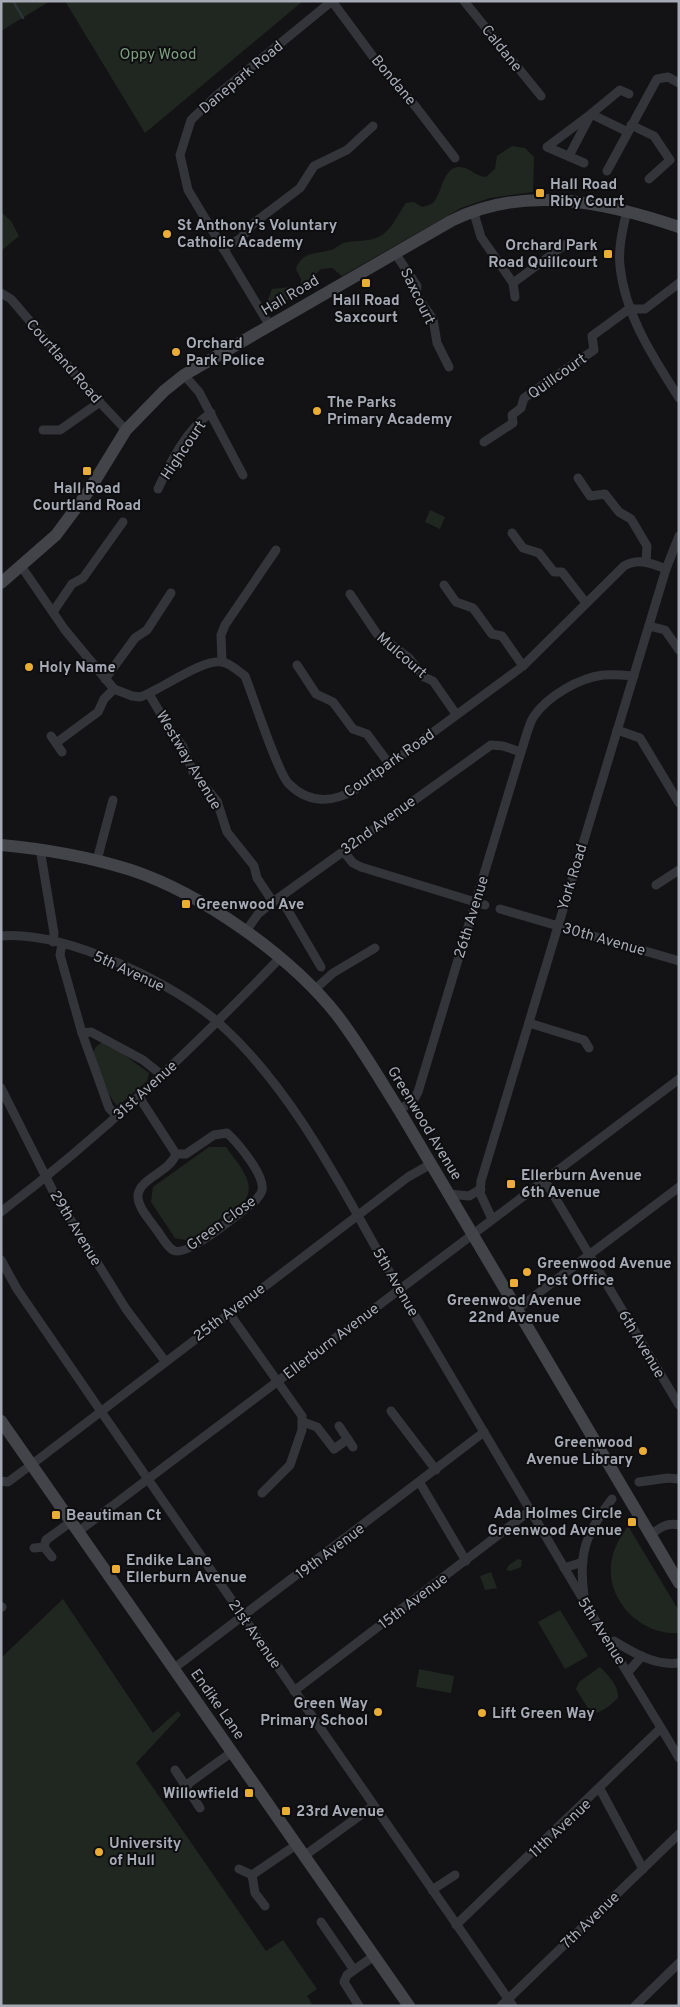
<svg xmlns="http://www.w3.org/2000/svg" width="680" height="2007" viewBox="0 0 680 2007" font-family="Overpass,sans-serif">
<rect width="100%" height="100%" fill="#131315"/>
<g fill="#202720">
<polygon points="1,1 50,1 1,31"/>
<polygon points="65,1 303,1 145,133"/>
<path d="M 512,146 L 525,148 L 534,157 L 533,192 L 490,198 L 461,208 L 342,276 L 332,268 L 321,269 C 304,285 291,302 268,311 L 266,305 L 272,289 L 301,286 L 301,279 L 296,269 C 301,252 316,254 331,250 C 336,249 339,244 344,243 C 354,240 366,242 376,238 C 391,233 397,215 406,203 L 414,202 L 422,207 C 426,206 430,205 433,203 C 443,193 443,161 465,168 C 474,171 475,176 486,177 L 495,169 L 497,156 Z"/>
<polygon points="1,212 11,221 19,236 1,251"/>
<polygon points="430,510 445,517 440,529 425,522"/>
<path d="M 101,1043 L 105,1043 L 105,1045 L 120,1052 L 149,1073 L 147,1081 L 118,1106 C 111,1102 93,1063 94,1052 C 94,1048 97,1046 101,1043 Z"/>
<path d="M 209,1147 L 226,1147 C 237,1163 257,1182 245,1200 L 193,1239 L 185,1240 L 175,1238 L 151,1202 L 153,1187 Z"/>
<path d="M 628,1526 L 679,1611 L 679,1633 C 638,1636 601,1595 613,1554 C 616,1544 622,1535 628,1526 Z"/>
<polygon points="518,1559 522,1560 521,1567 511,1571 506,1570 509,1565"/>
<polygon points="491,1572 497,1588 485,1590 480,1576"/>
<polygon points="63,1599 153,1733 178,1711 181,1715 136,1763 266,1951 283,1940 317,1989 307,1996 313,2006 1,2006 1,1658"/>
<polygon points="560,1610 588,1656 565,1669 538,1622"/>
<path d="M 600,1667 C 608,1675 619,1686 618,1698 C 609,1706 603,1713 591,1713 L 576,1689 L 579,1682 Z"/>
<polygon points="419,1669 454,1676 451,1693 416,1687"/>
</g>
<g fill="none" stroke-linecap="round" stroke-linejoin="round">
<polyline stroke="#2c343a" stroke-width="2.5" points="13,1 23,18"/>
<g stroke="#34353a" stroke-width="9">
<polyline points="332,1 377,62 416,107 455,158"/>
<polyline points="464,1 541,96"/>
<polyline points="631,125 654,136 670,160 649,179"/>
<polyline points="628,132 591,114 620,90 629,94"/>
<polyline points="569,156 590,116"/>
<polyline points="584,163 547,147 591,114"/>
<polyline points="607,171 657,79 668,77 679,83"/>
<polyline points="473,210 481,237 513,283 515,297"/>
<path d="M 627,210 C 623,228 618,248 620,266 C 625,315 653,357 679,398"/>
<polyline points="223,249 241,238 254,223 300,188 314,166 347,150 373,126"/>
<polyline points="395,253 417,286 416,295 433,319 437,343 449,367"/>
<polyline points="513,283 566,244"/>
<polyline points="1,293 11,299 92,394 126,430"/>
<polyline points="629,309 645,309 679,283"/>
<polyline points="270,326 188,190 180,155 191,120 216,96 332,1"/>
<polyline points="184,375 199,392 243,475"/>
<polyline points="43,430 60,430 100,402"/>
<polyline points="484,442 513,423 512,415 521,408 524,398 594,350 592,336 629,309"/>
<polyline points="578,478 590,496 605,494 619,512 631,519 647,546 646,562"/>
<path d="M 158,489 C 170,463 187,428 211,413"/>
<polyline points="512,533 523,548 539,553 554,572 562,572 586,603"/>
<path d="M 21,566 L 65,630 L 114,689 L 132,696 L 140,697 C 161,690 201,659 222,662 C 230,663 238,671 245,676 C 253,696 278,774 289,784 C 309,804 333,803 356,789 L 523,666 L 624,566 C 638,558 651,563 666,569"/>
<polyline points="444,585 456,602 473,608 492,634 502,636 523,666"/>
<polyline points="350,594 377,634 409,658 424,677 433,681 456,714"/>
<polyline points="53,612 72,584 83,578 123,522"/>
<polyline points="649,626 665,630 679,650"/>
<polyline points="222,662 221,635 225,625 276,550"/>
<polyline points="297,665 316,694 333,702 353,729 367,734 390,765"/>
<polyline points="105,679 135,638 147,630 171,593"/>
<polyline points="149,694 171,731 183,747 193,772 217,801 227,832 254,866 257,878 273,902"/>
<polyline points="617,730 640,738 679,803"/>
<polyline points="51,736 62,752"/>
<polyline points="56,743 98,712 104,699 114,689"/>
<polyline points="40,849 54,933 53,942"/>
<polyline points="343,851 353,863 361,867 485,905"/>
<polyline points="97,860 113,800"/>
<polyline points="656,885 679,870"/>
<polyline points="280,897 321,967"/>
<polyline points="500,909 679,961"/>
<polyline points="246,931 258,914 273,902 491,745 503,746 521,752"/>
<path d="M 1,936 C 65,931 173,982 220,1024 C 302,1098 352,1210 408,1304 C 467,1403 525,1502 584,1601 C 615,1654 648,1705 679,1758"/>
<polyline points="62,944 60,955 82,1033 109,1108 117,1116"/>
<polyline points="314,990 333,973 375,948"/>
<polyline points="529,1023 584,1040 589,1048"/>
<polyline points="82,1033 91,1032 143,1060 163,1076"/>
<polyline points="1,1088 54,1193 126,1309 165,1361"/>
<path d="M 139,1097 L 176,1154 L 186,1154 L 214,1135 L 227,1133 C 237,1142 265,1175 262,1190 C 262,1193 258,1197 256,1200 C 243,1210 186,1259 173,1250 C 166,1246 161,1235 156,1229 C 150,1220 137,1207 138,1195 C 140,1178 170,1172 176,1154"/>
<path d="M 399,1110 L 413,1101 L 418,1092 L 521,752 C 525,741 528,725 534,716 C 548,696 579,678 603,675 C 613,674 624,675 634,676"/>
<polyline points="544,1179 679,1405"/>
<polyline points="449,1194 469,1196 481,1189"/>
<path d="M 1,1212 C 102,1135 192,1049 280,958"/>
<polyline points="492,1219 480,1193 481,1181 666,569 679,536"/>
<polyline points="1,1260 17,1289 100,1410 513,2006"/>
<polyline points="516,1310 679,1187"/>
<polyline points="229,1313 302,1416 302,1430 290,1465 262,1493"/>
<polyline points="391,1411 436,1470"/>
<polyline points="303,1422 317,1427 334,1449 348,1439"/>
<polyline points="339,1426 353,1447"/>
<polyline points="1,1481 8,1482 31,1465 408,1177 431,1164"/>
<polyline points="639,1482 668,1478 679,1479"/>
<polyline points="420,1483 466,1561"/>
<polyline points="79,1531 679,1079"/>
<path d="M 651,1535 C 659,1528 667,1522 679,1525"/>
<polyline points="44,1547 46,1540 72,1521"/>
<polyline points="34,1548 44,1547 52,1557"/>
<polyline points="564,1568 583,1562"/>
<path d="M 584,1596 C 578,1553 586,1533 612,1499"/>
<polyline points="1,1607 2,1607"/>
<path d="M 610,1643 L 614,1641 C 634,1653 655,1666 679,1663"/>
<polyline points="173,1669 484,1432"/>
<polyline points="628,1672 642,1656"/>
<polyline points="294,1691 531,1510"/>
<polyline points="175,1770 200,1808"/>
<polyline points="185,1786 232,1752"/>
<polyline points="600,1789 643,1869"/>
<polyline points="304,1856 373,1806"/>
<polyline points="239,1869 252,1875 255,1893 265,1906"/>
<polyline points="252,1875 296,1845"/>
<polyline points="432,1890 455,1875"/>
<polyline points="321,1922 354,1970"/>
<polyline points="456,1925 661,1728"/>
<polyline points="359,2006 344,1982 347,1975 374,1956"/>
<polyline points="501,2006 679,1834"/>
<polyline points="635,2006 679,1963"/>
</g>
<g stroke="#424449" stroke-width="12">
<path d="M 1,583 L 56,535 L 88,492 L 126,430 L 164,391 L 184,375 L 451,221 C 524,184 605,202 679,227"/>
<path d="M 1,845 C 46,849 89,857 131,870 C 203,894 290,956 337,1015 C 360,1045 379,1078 399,1110 L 679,1583"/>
<polyline points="1,1421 409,2006"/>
</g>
</g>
<g fill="#eaad36" stroke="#0e0e10" stroke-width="2">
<rect x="535" y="188" width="10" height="10" rx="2.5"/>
<circle cx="167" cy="234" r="5"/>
<rect x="603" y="249" width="10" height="10" rx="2.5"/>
<rect x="361" y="278" width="10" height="10" rx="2.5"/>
<circle cx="176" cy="352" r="5"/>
<circle cx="317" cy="411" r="5"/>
<rect x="82" y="466" width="10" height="10" rx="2.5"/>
<circle cx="29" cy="667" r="5"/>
<rect x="181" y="899" width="10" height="10" rx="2.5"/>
<rect x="506" y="1179" width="10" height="10" rx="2.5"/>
<circle cx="527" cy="1272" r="5"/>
<rect x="509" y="1278" width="10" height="10" rx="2.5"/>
<circle cx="643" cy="1451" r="5"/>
<rect x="51" y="1510" width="10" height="10" rx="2.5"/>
<rect x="627" y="1517" width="10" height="10" rx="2.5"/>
<rect x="111" y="1564" width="10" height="10" rx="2.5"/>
<circle cx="378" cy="1712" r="5"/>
<circle cx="482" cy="1713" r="5"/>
<rect x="244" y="1788" width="10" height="10" rx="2.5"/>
<rect x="281" y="1806" width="10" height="10" rx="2.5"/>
<circle cx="99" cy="1852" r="5"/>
</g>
<g text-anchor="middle" stroke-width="4" stroke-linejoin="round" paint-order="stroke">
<g font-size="15" fill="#a5aab5" stroke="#0e0e10">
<text transform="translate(502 48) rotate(51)" y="5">Caldane</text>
<text transform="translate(241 77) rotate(-40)" y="5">Danepark Road</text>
<text transform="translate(394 80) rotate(50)" y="5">Bondane</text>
<text transform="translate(290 295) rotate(-31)" y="5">Hall Road</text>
<text transform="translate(418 296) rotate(64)" y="5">Saxcourt</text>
<text transform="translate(64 361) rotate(49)" y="5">Courtland Road</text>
<text transform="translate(557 376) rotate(-35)" y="5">Quillcourt</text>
<text transform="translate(183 450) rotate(-56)" y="5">Highcourt</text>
<text transform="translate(402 655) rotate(41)" y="5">Mulcourt</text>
<text transform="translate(189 760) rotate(59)" y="5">Westway Avenue</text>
<text transform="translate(389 763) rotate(-35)" y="5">Courtpark Road</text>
<text transform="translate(378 825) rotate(-36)" y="5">32nd Avenue</text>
<text transform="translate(572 877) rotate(-73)" y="5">York Road</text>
<text transform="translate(471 917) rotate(-73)" y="5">26th Avenue</text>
<text transform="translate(604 939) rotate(16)" y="5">30th Avenue</text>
<text transform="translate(129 971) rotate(25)" y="5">5th Avenue</text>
<text transform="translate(145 1090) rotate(-42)" y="5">31st Avenue</text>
<text transform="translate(425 1123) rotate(59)" y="5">Greenwood Avenue</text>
<text transform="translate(221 1223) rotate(-36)" y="5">Green Close</text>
<text transform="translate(76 1228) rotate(59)" y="5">29th Avenue</text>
<text transform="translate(396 1282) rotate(60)" y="5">5th Avenue</text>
<text transform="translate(229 1312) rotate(-37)" y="5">25th Avenue</text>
<text transform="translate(331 1341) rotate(-37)" y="5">Ellerburn Avenue</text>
<text transform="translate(642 1344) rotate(59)" y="5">6th Avenue</text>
<text transform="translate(330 1551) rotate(-37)" y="5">19th Avenue</text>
<text transform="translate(413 1601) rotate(-37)" y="5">15th Avenue</text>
<text transform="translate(602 1631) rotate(58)" y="5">5th Avenue</text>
<text transform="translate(255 1634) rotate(55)" y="5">21st Avenue</text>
<text transform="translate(218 1704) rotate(55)" y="5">Endike Lane</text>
<text transform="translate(560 1828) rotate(-43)" y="5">11th Avenue</text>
<text transform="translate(590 1920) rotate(-44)" y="5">7th Avenue</text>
</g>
<g font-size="15" fill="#7d9f7f" stroke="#0e0e10">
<text x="158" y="59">Oppy Wood</text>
</g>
<g font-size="15" font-weight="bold" fill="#a5aab5" stroke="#0e0e10" text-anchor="start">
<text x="550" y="189">Hall Road<tspan x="550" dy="17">Riby Court</tspan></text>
<text x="177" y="230">St Anthony's Voluntary<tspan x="177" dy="17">Catholic Academy</tspan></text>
<text x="598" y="250" text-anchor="end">Orchard Park<tspan x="598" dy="17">Road Quillcourt</tspan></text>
<text x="366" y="305" text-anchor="middle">Hall Road<tspan x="366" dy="17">Saxcourt</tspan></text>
<text x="186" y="348">Orchard<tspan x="186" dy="17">Park Police</tspan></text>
<text x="327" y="407">The Parks<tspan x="327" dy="17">Primary Academy</tspan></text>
<text x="87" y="493" text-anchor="middle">Hall Road<tspan x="87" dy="17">Courtland Road</tspan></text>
<text x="39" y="672">Holy Name</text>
<text x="196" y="909">Greenwood Ave</text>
<text x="521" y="1180">Ellerburn Avenue<tspan x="521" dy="17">6th Avenue</tspan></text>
<text x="537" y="1268">Greenwood Avenue<tspan x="537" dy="17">Post Office</tspan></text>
<text x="514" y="1305" text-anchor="middle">Greenwood Avenue<tspan x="514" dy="17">22nd Avenue</tspan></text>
<text x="633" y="1447" text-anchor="end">Greenwood<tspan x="633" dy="17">Avenue Library</tspan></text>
<text x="622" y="1518" text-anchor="end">Ada Holmes Circle<tspan x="622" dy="17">Greenwood Avenue</tspan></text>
<text x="66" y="1520">Beautiman Ct</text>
<text x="126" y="1565">Endike Lane<tspan x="126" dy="17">Ellerburn Avenue</tspan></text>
<text x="368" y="1708" text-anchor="end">Green Way<tspan x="368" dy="17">Primary School</tspan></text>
<text x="492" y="1718">Lift Green Way</text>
<text x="239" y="1798" text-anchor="end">Willowfield</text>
<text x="296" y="1816">23rd Avenue</text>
<text x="109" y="1848">University<tspan x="109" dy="17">of Hull</tspan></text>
</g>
</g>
<rect width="680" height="2007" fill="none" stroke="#a5aab5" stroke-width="5"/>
</svg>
